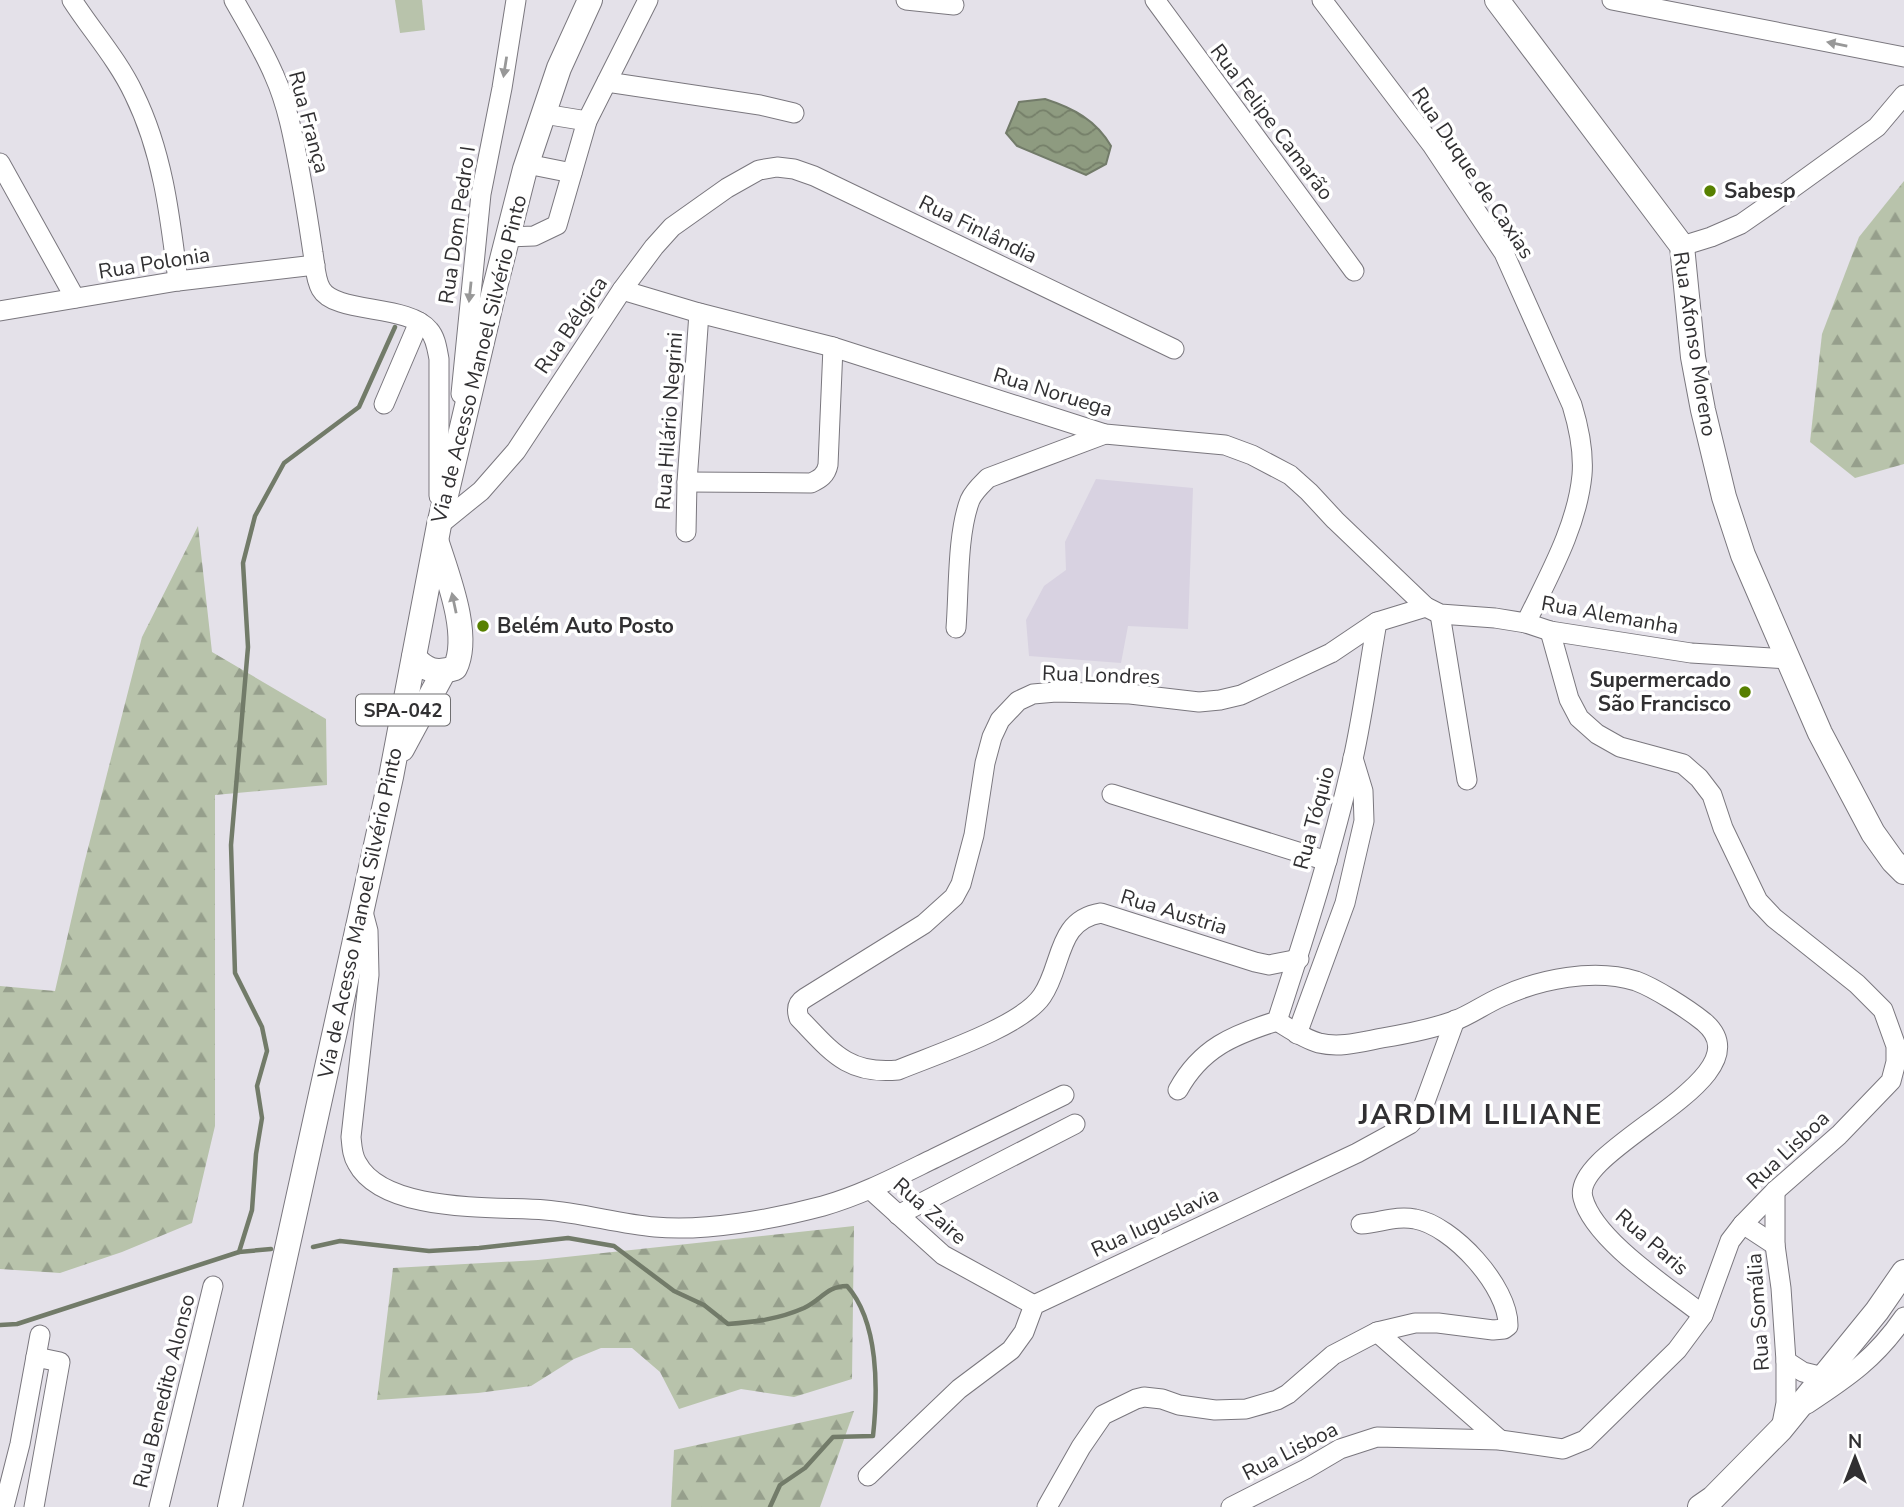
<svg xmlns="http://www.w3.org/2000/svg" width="1904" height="1507" viewBox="0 0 1904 1507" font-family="'Nunito Sans',sans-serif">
<defs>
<pattern id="forest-firs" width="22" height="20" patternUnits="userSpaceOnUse" patternTransform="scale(1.75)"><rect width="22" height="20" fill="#b8c3ab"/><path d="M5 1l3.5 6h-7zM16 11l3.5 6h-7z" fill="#969f8c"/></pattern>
<pattern id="water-waves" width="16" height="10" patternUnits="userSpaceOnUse" patternTransform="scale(1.75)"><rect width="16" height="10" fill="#8e9b80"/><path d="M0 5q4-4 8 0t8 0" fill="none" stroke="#757f69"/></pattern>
</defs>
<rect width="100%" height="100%" fill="#e4e1e9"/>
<polygon fill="#d8d2e1" points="1096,479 1193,488 1188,629 1128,626 1121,663 1029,656 1026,620 1044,586 1066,570 1065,542"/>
<g fill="url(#forest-firs)">
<polygon points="1904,181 1904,464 1855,478 1810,442 1822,334 1859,237"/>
<polygon points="198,526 212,652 326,719 327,785 215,795 215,1126 192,1223 122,1252 60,1273 0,1269 0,986 55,991 84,864 142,637"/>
<polygon points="854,1226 852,1379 794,1397 741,1389 679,1409 660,1372 632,1348 601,1348 574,1359 531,1386 478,1393 377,1400 393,1268 538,1260"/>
<polygon points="854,1411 820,1507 671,1507 674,1450"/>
</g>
<polygon fill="#b8c3ab" points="395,0 422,0 425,30 400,33"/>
<path fill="url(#water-waves)" stroke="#727b69" stroke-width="2" d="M 1045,99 C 1073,108 1096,120 1111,146 L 1106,164 L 1086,175 L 1017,146 L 1006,133 L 1019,102 Z"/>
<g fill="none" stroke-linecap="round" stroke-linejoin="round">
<g stroke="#727b69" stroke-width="4.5">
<path d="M 313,1247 L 340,1241 L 429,1251 L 479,1248 L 568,1238 L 614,1246 L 674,1291 L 704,1305 L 728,1324 C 755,1322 779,1319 804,1308 C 821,1300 827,1286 847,1286 C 879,1322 878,1390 873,1436 L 833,1437 L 805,1468 L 780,1485 L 770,1507"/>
<polyline points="239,1252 252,1210 256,1154 262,1118 257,1086 267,1051 262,1027 235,973 231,845 248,647 243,563 255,516 284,463 359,407 395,327"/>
<polyline points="0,1325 17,1324 239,1252 271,1249"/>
</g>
<g stroke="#7a777e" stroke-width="21">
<g id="minor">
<path d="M 72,0 C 92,31 118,60 134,94 C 163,153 170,216 178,281"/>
<path d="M 234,0 C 248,25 263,49 274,75 C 288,106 294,141 300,173 C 305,200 309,226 313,253 C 315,264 315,279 321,289 C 335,314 408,304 429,330 C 436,338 437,349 439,359 L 439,496"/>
<polyline points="906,0 954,5"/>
<polyline points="1155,0 1354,271"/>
<path d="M 1322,0 L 1432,145 L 1504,253 L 1572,405 C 1579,428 1584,451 1582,475 C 1577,527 1548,577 1526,623"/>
<polyline points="1612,0 1904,57"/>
<polyline points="607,82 760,105 794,113"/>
<polyline points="544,114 587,121"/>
<polyline points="0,163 75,298"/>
<polyline points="527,164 572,173"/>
<polyline points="507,237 534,236 557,225 587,121 648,0"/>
<polyline points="1682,246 1711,237 1741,224 1787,192 1877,127 1904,95"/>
<polyline points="622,290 699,313 833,347 1105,434 1225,445 1252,455 1290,475 1309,492 1335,520 1426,607 1440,614 1495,618 1526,623 1550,631 1691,653 1787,659"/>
<polyline points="0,311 178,281 315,265"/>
<polyline points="461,394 481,194 502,88 516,0"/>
<polyline points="384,404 419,322"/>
<path d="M 687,482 L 811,483 C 820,479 826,475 828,465 L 833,347"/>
<polyline points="439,525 481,491 516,451 622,290 654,247 672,227 727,188 759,170 777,167 794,169 814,176 1174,349"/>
<polyline points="686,532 687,482 699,313"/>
<polyline points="1440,614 1467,780"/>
<path d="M 956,628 C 959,590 957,534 970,500 C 974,491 981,485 988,478 L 1105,434"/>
<polyline points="1112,794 1327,861"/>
<path d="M 363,912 L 368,931 L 369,975 L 351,1137 C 352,1146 352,1155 357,1163 C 384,1214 496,1206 545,1210 C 583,1213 619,1224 655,1227 C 705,1232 774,1219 823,1206 C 862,1195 898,1176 935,1158 C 978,1137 1021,1116 1064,1095"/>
<path d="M 1299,959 L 1269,965 L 1255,962 L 1101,913 C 1056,920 1063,966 1042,996 C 1021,1027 934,1055 898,1070 C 847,1075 831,1051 799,1018 C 796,1009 797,1003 805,998 L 924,924 L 954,897 L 961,884 L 974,835 L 985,763 L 992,737 L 1000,720 L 1018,701 L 1033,694 L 1056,692 L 1130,694 L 1199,702 L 1220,700 L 1241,695 L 1331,653 L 1377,622 L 1426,607"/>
<path d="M 1277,1021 C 1290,1029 1304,1039 1319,1043 C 1340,1048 1361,1042 1382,1038 C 1406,1034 1431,1029 1454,1021 C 1470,1015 1485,1004 1501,997 C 1540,979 1594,968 1636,981 C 1655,988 1688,1009 1704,1022 C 1771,1079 1569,1147 1583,1198 C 1594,1240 1669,1288 1703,1315"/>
<polyline points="1297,1034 1345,903 1364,821 1363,791 1353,758"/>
<path d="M 1178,1090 C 1201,1048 1233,1035 1277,1021 C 1305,935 1333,848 1353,759 C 1363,714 1369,667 1377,622"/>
<polyline points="871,1190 943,1255 1034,1305"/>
<polyline points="1775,1191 1775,1245 1781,1288 1786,1361 1786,1403 1781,1429"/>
<polyline points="898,1215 1075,1124"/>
<polyline points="1743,1224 1775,1245"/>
<polyline points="1377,1332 1500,1440"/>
<polyline points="1786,1361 1803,1372 1823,1377"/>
<path d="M 1807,1404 C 1848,1377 1876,1358 1904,1317"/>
<polyline points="868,1476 959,1389 1011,1350 1024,1332 1034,1305 1357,1153 1410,1124 1422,1110 1455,1020"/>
<polyline points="4,1507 20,1444 40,1335"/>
<polyline points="34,1507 60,1362 36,1357"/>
<polyline points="159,1507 213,1286"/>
<path d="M 1047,1507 L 1081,1447 L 1103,1415 L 1136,1399 L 1144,1397 L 1162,1399 L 1179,1405 L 1215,1410 L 1246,1409 L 1277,1400 L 1288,1394 L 1333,1355 L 1377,1332 L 1415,1323 L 1438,1323 L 1493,1330 L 1504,1329 L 1508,1326 C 1509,1287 1452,1225 1415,1219 C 1396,1215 1380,1223 1361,1224"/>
<polyline points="1231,1507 1306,1469 1340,1449 1377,1437 1500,1440 1563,1449 1585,1440 1677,1350 1703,1315 1730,1241 1743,1224 1775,1191 1839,1135 1891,1081 1896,1062 1896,1046 1883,1010 1857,984 1774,918 1758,901 1723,828 1712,795 1699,778 1683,764 1620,747 1597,734 1579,718 1569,699 1550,631"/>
</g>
</g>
<g stroke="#7a777e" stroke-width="26">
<g id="major">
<polyline points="1497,0 1682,246 1693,357 1703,410 1724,497 1743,555 1820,733 1873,833 1893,861 1904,872"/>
<path d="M 414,657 C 426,671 436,674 455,668 C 471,636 448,577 437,543"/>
<polyline points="402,749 444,671"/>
<polyline points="230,1507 391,777 439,525 494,291 525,169 559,68 590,0"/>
<polyline points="1700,1507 1713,1498 1781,1429 1877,1311 1904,1272"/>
</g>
</g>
<use href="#minor" stroke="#fff" stroke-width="19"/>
<use href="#major" stroke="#fff" stroke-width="24"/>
</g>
<defs><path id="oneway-solid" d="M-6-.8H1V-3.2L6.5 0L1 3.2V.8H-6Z" transform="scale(1.75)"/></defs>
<g fill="#989898">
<use href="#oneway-solid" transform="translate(1837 44) rotate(-169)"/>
<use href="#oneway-solid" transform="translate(505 67) rotate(99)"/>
<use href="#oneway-solid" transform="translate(470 292) rotate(96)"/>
<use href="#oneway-solid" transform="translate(454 603) rotate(-102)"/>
</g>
<g fill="#578000" stroke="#fff" stroke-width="2.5">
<circle cx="1710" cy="191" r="7"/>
<circle cx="483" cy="626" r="7"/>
<circle cx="1745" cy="692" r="7"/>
</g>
<g text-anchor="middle" stroke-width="7" stroke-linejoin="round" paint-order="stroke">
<rect fill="#fff" stroke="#6f6e70" stroke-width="2" x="356" y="694.5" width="94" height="31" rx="5"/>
<g font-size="19" font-weight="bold" fill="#313032">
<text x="403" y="717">SPA-042</text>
</g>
<g font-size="21" fill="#313032" stroke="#fff">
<text transform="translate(309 122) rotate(75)" y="7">Rua França</text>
<text transform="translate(1272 122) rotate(53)" y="7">Rua Felipe Camarão</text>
<text transform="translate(1473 173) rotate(56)" y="7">Rua Duque de Caxias</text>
<text transform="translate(457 225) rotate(-82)" y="7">Rua Dom Pedro I</text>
<text transform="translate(978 229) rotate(26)" y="7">Rua Finlândia</text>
<text transform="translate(154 263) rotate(-9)" y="7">Rua Polonia</text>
<text transform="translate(571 325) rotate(-56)" y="7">Rua Bélgica</text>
<text transform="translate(1695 344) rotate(81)" y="7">Rua Afonso Moreno</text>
<text transform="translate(479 359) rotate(-76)" y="7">Via de Acesso Manoel Silvério Pinto</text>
<text transform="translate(1053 392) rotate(17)" y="7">Rua Noruega</text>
<text transform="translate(669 421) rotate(-86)" y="7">Rua Hilário Negrini</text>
<text transform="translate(1610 615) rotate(10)" y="7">Rua Alemanha</text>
<text transform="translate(1101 675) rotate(2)" y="7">Rua Londres</text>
<text transform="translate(1314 818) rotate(-75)" y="7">Rua Tóquio</text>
<text transform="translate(1174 912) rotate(17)" y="7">Rua Austria</text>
<text transform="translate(360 913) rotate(-78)" y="7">Via de Acesso Manoel Silvério Pinto</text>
<text transform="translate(1788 1150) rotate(-43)" y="7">Rua Lisboa</text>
<text transform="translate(930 1211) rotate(41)" y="7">Rua Zaire</text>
<text transform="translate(1155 1222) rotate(-25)" y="7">Rua Iuguslavia</text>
<text transform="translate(1652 1242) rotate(41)" y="7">Rua Paris</text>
<text transform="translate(1758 1312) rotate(-94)" y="7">Rua Somália</text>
<text transform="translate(164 1391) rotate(-76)" y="7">Rua Benedito Alonso</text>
<text transform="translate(1290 1451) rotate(-27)" y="7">Rua Lisboa</text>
</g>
<g font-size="21" font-weight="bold" fill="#313032" stroke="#fff" text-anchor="start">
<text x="1724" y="198">Sabesp</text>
<text x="497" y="633">Belém Auto Posto</text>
<text x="1731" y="687" text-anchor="end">Supermercado<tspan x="1731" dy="24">São Francisco</tspan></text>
</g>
<g font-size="28" font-weight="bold" letter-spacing="2" fill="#313032" stroke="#fff">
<text x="1481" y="1124">JARDIM LILIANE</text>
</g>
</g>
<g transform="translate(1855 1458)" stroke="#ffffff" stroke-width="5" paint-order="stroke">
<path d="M0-5L12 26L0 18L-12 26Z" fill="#313032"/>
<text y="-10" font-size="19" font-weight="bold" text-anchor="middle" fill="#313032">N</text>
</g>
</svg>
